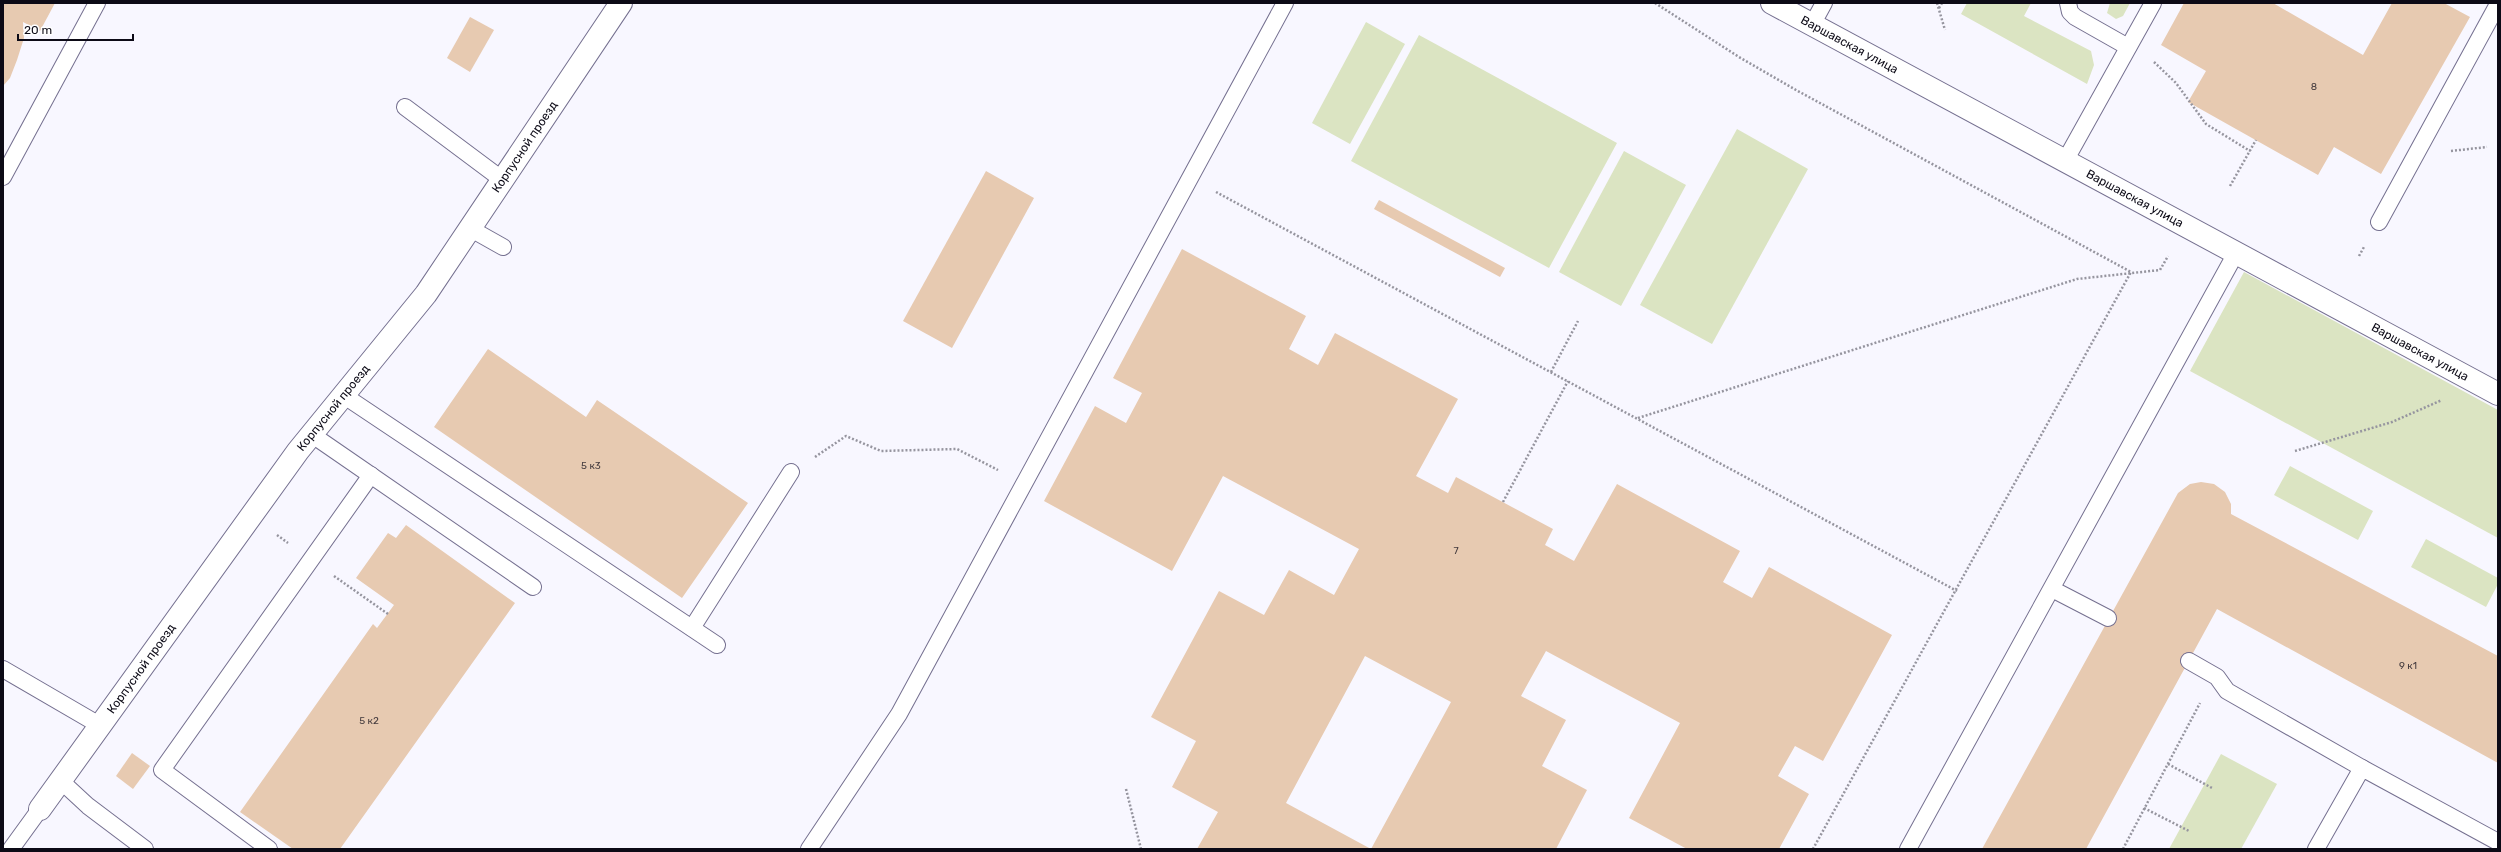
<svg xmlns="http://www.w3.org/2000/svg" width="2501" height="852" viewBox="0 0 2501 852" font-family="Rubik,sans-serif">
<rect width="100%" height="100%" fill="#f8f7ff"/>
<g fill="#dbe4c2">
<polygon points="1967,3 2031,3 2024,16 2091,51 2094,65 2087,84 1961,14"/>
<polygon points="2110,3 2130,3 2123,16 2116,19 2107,13"/>
<polygon points="1366,22 1405,44 1350,144 1312,123"/>
<polygon points="1419,35 1617,143 1549,268 1351,161"/>
<polygon points="1737,129 1808,169 1712,344 1640,305"/>
<polygon points="1624,151 1686,185 1621,306 1559,272"/>
<polygon points="2244,272 2498,410 2498,538 2190,371"/>
<polygon points="2290,466 2373,511 2358,540 2274,495"/>
<polygon points="2426,539 2498,578 2498,584 2486,607 2411,567"/>
<polygon points="2221,754 2277,784 2241,849 2169,849"/>
</g>
<g fill="#e7cab1">
<polygon points="3,3 55,3 40,31 23,22 24,38 17,60 10,78 3,86"/>
<polygon points="2184,3 2273,3 2363,55 2392,3 2444,3 2470,17 2381,174 2334,147 2318,175 2188,102 2206,71 2161,45"/>
<polygon points="470,17 494,30 470,72 447,58"/>
<polygon points="986,171 1034,198 952,348 903,321"/>
<polygon points="1379,200 1505,268 1500,277 1374,209"/>
<polygon points="1182,249 1306,316 1289,349 1318,365 1335,333 1458,399 1416,476 1448,493 1456,477 1553,529 1545,545 1574,561 1617,484 1740,551 1723,582 1752,598 1769,567 1892,635 1823,761 1795,746 1778,776 1809,794 1779,849 1687,849 1629,818 1680,723 1546,651 1521,696 1566,720 1542,766 1587,790 1556,849 1371,849 1451,702 1365,656 1286,803 1371,849 1197,849 1218,812 1172,787 1196,741 1151,717 1219,591 1264,615 1289,570 1334,595 1359,549 1223,476 1172,571 1044,501 1095,406 1126,423 1142,393 1113,378"/>
<polygon points="488,349 586,417 597,400 748,503 682,598 434,427"/>
<polygon points="2201,482 2214,484 2225,492 2231,504 2231,514 2498,656 2498,763 2217,609 2086,849 1982,849 2178,493 2190,484"/>
<polygon points="406,525 515,603 340,849 293,849 240,812 373,624 377,628 394,605 356,578 388,533 396,538"/>
<polygon points="132,753 150,766 133,789 116,776"/>
</g>
<g fill="none" stroke-linecap="round" stroke-linejoin="round">
<g stroke="#757090" stroke-width="18">
<g id="lane">
<polyline points="2068,3 2070,12 2075,17 2128,47"/>
<polyline points="1812,25 1824,3"/>
<polyline points="405,107 504,181"/>
<polyline points="2065,161 2153,3"/>
<polyline points="3,177 97,3"/>
<polyline points="2379,222 2498,4"/>
<polyline points="471,229 503,247"/>
<polyline points="343,395 717,645"/>
<polyline points="311,434 533,587"/>
<polyline points="2052,589 2108,618"/>
<polyline points="692,628 791,472"/>
<polyline points="2189,661 2217,677 2227,691 2362,768"/>
<polyline points="3,669 101,726"/>
<polyline points="61,781 88,806 145,849"/>
<polyline points="11,849 40,809"/>
<polyline points="269,849 162,770 371,475"/>
<polyline points="809,849 899,714 1285,3"/>
<polyline points="1908,849 2236,253"/>
<polyline points="2316,849 2362,768 2498,842"/>
</g>
</g>
<g stroke="#757090" stroke-width="24">
<g id="street">
<path id="s1" d="M 1772,3 L 2498,394"/>
<path id="s2" d="M 40,809 L 298,451 L 426,294 L 621,3"/>
</g>
</g>
<g stroke="#96959f" stroke-width="2.5" stroke-dasharray="2 2" stroke-linecap="butt">
<polyline points="1655,3 1739,57 1796,90 2131,272 1813,849"/>
<polyline points="1937,3 1945,30"/>
<polyline points="1939,8 1942,3"/>
<polyline points="2154,62 2176,83 2206,124 2250,151"/>
<polyline points="2451,151 2487,147"/>
<polyline points="2230,186 2256,140"/>
<polyline points="1216,192 1957,591"/>
<polyline points="2359,256 2364,247"/>
<polyline points="1551,372 1578,321"/>
<polyline points="1638,418 2077,279 2160,270 2168,256"/>
<polyline points="2295,451 2392,422 2442,400"/>
<polyline points="815,457 846,436 881,451 957,449 998,470"/>
<polyline points="1503,502 1568,381"/>
<polyline points="277,535 288,543"/>
<polyline points="334,576 388,614"/>
<polyline points="2168,764 2212,788"/>
<polyline points="1126,789 1141,849"/>
<polyline points="2144,808 2189,831"/>
<polyline points="2123,849 2200,703"/>
</g>
<use href="#lane" stroke="#fff" stroke-width="16"/>
<use href="#street" stroke="#fff" stroke-width="22"/>
</g>
<g text-anchor="middle" stroke-width="3" stroke-linejoin="round" paint-order="stroke">
<g font-size="10" fill="#433a3d">
<text x="2314" y="90">8</text>
<text x="591" y="469">5 к3</text>
<text x="1456" y="554">7</text>
<text x="2408" y="669">9 к1</text>
<text x="369" y="724">5 к2</text>
</g>
<g font-size="12" fill="#0c0a16" stroke="#fff">
<text dy="4" stroke="none"><textPath href="#s1" startOffset="88">Варшавская улица</textPath></text>
<text dy="4" stroke="none"><textPath href="#s2" startOffset="821">Корпусной проезд</textPath></text>
<text dy="4" stroke="none"><textPath href="#s1" startOffset="412">Варшавская улица</textPath></text>
<text dy="4" stroke="none"><textPath href="#s1" startOffset="736">Варшавская улица</textPath></text>
<text dy="4" stroke="none"><textPath href="#s2" startOffset="497">Корпусной проезд</textPath></text>
<text dy="4" stroke="none"><textPath href="#s2" startOffset="173">Корпусной проезд</textPath></text>
</g>
</g>
<rect width="2501" height="852" fill="none" stroke="#0c0a16" stroke-width="8"/>
<path d="M18 34v6h115v-6" fill="none" stroke="#0c0a16" stroke-width="2"/>
<text x="24" y="34" font-size="12" fill="#0c0a16" stroke="#ffffff" stroke-width="3" paint-order="stroke">20 m</text>
</svg>
